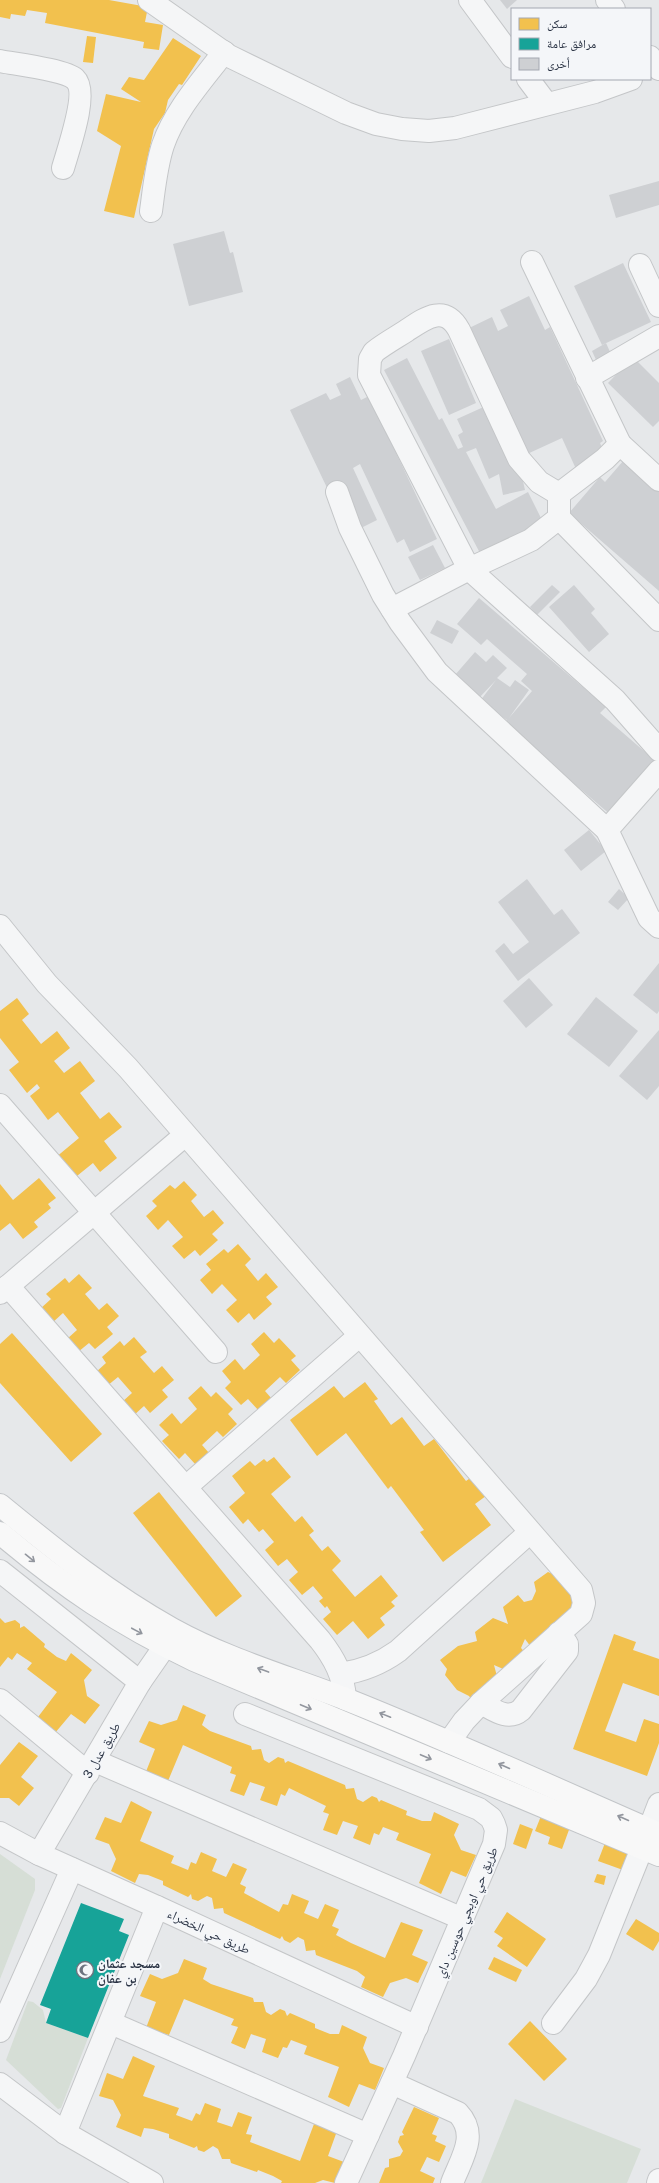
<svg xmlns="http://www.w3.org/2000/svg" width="659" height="2183" viewBox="0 0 659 2183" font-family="Helvetica,'Noto Naskh Arabic',sans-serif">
<rect width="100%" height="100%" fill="#e6e8ea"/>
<g fill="#d6ded6">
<polygon points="0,1854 35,1879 35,1890 0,1979"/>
<polygon points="28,2001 33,2002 43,2010 46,2023 88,2038 61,2108 58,2109 6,2060"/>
<polygon points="515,2099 641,2149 627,2183 481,2183"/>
</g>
<g fill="#f2c14e">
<polygon points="0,0 109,0 148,7 145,22 163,25 159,50 143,48 144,42 45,23 47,13 27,10 25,16 11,14 10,19 0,17"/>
<polygon points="87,36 96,37 93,63 83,62"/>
<polygon points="173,38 201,56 182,85 179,84 168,100 165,113 154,129 134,218 104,211 121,146 97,131 106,94 141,102 121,89 129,77 144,80"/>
<polygon points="17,998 29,1014 22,1020 41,1044 57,1031 70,1048 54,1061 64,1073 80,1061 95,1081 80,1093 100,1119 109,1112 122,1127 104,1141 117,1158 100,1172 93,1163 72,1180 55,1158 79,1138 58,1112 48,1120 30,1096 40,1088 37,1084 27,1093 9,1070 19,1062 0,1038 0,1011"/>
<polygon points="39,1178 56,1198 48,1204 51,1208 34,1222 38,1227 23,1239 10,1223 0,1231 0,1184 13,1200"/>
<polygon points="184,1181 197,1195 191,1201 204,1217 213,1210 224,1223 212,1234 218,1240 200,1256 195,1250 184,1259 172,1246 183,1237 168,1220 158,1230 146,1216 157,1206 152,1201 170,1185 175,1189"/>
<polygon points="238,1244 251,1259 245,1265 258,1281 266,1273 278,1287 266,1297 272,1304 254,1320 249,1313 238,1323 226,1310 237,1300 222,1284 212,1294 200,1280 211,1270 206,1264 224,1249 228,1253"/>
<polygon points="79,1274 92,1288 85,1294 99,1310 107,1303 119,1316 107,1327 113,1334 95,1349 89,1343 78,1352 67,1339 77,1330 63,1313 52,1323 40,1309 51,1299 46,1294 65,1278 69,1283"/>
<polygon points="264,1332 274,1343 279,1338 296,1356 291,1360 300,1370 286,1383 280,1377 265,1391 272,1399 259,1411 248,1399 241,1405 225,1388 231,1382 222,1371 235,1359 244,1370 260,1355 251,1344"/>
<polygon points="12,1333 102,1434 71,1462 0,1383 0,1344"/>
<polygon points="134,1337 147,1352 140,1357 154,1373 162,1366 174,1380 162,1390 168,1397 150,1413 144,1406 133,1416 122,1402 132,1393 118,1377 107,1386 95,1373 106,1363 102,1357 120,1341 124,1346"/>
<polygon points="365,1382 378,1399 374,1401 391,1425 402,1417 424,1446 434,1439 466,1481 476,1474 490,1493 475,1504 491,1525 443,1562 420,1532 424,1530 391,1486 388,1489 346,1433 317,1456 290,1420 334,1386 344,1398"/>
<polygon points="201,1386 211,1397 216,1392 233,1409 228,1414 237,1424 223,1437 217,1431 202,1445 209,1453 196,1465 185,1453 179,1459 162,1441 169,1435 159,1425 172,1413 181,1424 197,1409 188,1398"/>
<polygon points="274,1457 291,1477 271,1494 295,1522 302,1516 314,1531 309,1535 322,1551 328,1546 341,1561 332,1570 355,1597 381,1575 398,1596 391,1602 395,1606 380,1618 385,1625 368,1639 353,1621 337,1635 323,1619 331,1612 327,1606 325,1608 319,1601 323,1598 313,1586 302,1595 289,1580 298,1572 287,1559 278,1566 265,1550 274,1542 263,1529 259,1532 248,1519 243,1524 229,1507 245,1493 232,1476 250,1461 255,1466 264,1459 267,1462"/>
<polygon points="159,1492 242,1596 216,1617 133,1513"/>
<polygon points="548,1572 564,1579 581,1613 558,1620 549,1627 552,1637 534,1651 525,1639 521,1648 529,1657 510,1672 494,1665 499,1684 474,1703 469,1696 457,1690 445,1675 447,1669 440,1660 458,1646 477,1641 475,1632 493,1618 508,1624 503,1607 518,1595 524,1602 532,1600 536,1591 534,1582"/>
<polygon points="0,1618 5,1623 15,1620 20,1624 20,1628 24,1626 45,1644 44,1647 57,1657 66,1661 71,1653 92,1670 84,1680 87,1696 100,1705 85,1724 71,1714 55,1733 38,1717 57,1692 27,1669 32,1663 17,1653 12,1660 8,1657 0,1667"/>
<polygon points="614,1634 636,1642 633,1650 659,1659 659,1696 623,1683 605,1731 636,1742 644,1719 659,1724 659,1743 647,1776 573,1749"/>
<polygon points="183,1705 206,1715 202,1725 210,1731 251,1746 252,1750 261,1749 264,1760 269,1763 278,1757 284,1759 285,1763 288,1761 345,1785 346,1789 354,1788 357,1799 363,1802 372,1796 377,1798 379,1802 381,1800 407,1811 406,1815 422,1821 431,1821 434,1812 459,1824 454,1835 461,1850 476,1855 466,1877 451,1871 441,1894 419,1883 431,1854 396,1840 399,1833 383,1827 379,1835 374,1833 370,1845 353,1838 358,1826 343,1821 337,1835 323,1830 329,1814 323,1812 326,1806 289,1788 285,1796 281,1794 277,1806 260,1800 265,1787 250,1782 244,1796 230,1791 236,1775 230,1773 232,1767 183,1745 168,1781 145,1774 155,1749 139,1742 149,1721 161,1725 177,1720"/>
<polygon points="19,1742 38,1756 21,1777 34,1788 19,1806 9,1798 0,1798 0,1765"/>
<polygon points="131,1801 152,1812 140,1841 174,1856 171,1863 188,1870 191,1862 196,1864 201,1852 217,1859 212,1871 226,1877 233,1863 247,1869 240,1884 246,1887 244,1893 279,1912 283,1904 288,1905 292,1894 309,1901 304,1913 318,1919 325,1904 339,1910 332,1926 339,1929 336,1935 351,1943 385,1958 401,1922 423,1930 412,1955 428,1962 418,1983 406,1978 390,1983 383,1997 361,1987 365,1977 357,1971 316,1955 315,1950 306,1951 304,1940 298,1937 290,1943 284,1940 282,1936 280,1939 224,1913 223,1908 214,1909 212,1898 207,1896 198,1901 192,1899 191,1894 188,1897 163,1885 163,1881 148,1875 139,1874 135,1883 111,1871 116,1859 109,1844 95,1839 105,1817 121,1823"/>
<polygon points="541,1816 570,1827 562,1849 548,1844 550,1837 535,1831"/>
<polygon points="520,1824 533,1829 526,1849 513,1844"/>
<polygon points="605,1843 629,1852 623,1870 598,1861"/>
<polygon points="597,1874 606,1876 604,1885 594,1882"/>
<polygon points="507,1912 546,1939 527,1967 497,1946 503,1938 494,1932"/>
<polygon points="636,1919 659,1933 659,1941 653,1951 626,1934"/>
<polygon points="494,1957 522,1970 516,1982 488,1969"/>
<polygon points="184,1959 207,1968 203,1979 211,1984 253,1998 254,2002 263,2002 266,2012 271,2015 280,2009 285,2011 287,2016 290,2013 315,2024 315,2028 330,2034 339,2034 342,2025 367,2037 363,2048 370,2063 384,2068 375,2090 359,2084 349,2107 328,2097 339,2067 304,2054 307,2046 291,2040 287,2048 283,2047 278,2058 262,2052 266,2039 251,2034 245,2049 231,2043 238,2027 231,2025 234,2019 184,1999 169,2035 146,2028 156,2002 140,1996 150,1974 162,1979 178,1973"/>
<polygon points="530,2021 567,2059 544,2081 508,2044"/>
<polygon points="133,2056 155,2066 143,2096 179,2108 176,2115 192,2121 196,2113 200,2115 205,2103 221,2109 217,2122 232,2127 238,2112 252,2117 246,2134 252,2135 250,2142 300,2161 314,2124 337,2131 328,2156 344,2162 335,2183 323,2180 315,2183 281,2183 282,2181 273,2176 258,2170 257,2172 231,2163 230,2159 222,2159 218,2149 213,2146 204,2152 198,2150 197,2146 194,2148 169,2138 169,2134 153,2129 144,2128 141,2137 116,2127 121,2115 113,2100 99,2096 107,2073 123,2079"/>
<polygon points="414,2107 439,2118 432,2134 437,2136 435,2141 446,2146 439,2162 427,2157 420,2171 435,2178 433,2183 379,2183 385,2168 389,2167 389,2159 400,2156 403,2151 398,2142 400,2136 404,2135 402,2132"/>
</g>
<polygon fill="#17a398" points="81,1903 124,1919 119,1931 129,1935 88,2038 46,2023 51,2009 40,2005"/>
<g fill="#ced0d3">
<polygon points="500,0 517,0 507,9"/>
<polygon points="659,181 659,205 616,218 609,195"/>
<polygon points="224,231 230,253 233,252 243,292 189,306 173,244"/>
<polygon points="623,263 651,322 602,345 574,286"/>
<polygon points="529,296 545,330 550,327 603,441 600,443 605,455 576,469 562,438 525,455 467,329 492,317 498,331 508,326 500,310"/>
<polygon points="449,339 476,403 449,415 421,351"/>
<polygon points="606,343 611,354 597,362 592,351"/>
<polygon points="633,357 659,383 659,421 653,427 608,383"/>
<polygon points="407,358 439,420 442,418 458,449 463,447 458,435 463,432 457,419 488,405 515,468 511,469 520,468 525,490 503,495 499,474 489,479 476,448 466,452 496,509 528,492 543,522 481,555 384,370"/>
<polygon points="350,377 361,400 369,396 437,539 410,552 404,539 397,543 360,464 353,468 377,520 349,534 290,410 326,393 330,400 341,395 336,384"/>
<polygon points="624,460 659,490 659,591 569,513 600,477 605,482"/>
<polygon points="433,545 445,568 420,580 408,557"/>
<polygon points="552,585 560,592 537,615 530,607"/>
<polygon points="574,585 595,609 591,613 609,634 589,652 549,607"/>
<polygon points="479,598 606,707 600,713 659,764 613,817 505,724 507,720 480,701 496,680 479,698 455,675 475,652 486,662 493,655 507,668 497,678 510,687 515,680 529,690 509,718 532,691 521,681 527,674 487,639 481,645 457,624"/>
<polygon points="437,620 459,631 452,644 430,633"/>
<polygon points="589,830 606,851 581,871 564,850"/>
<polygon points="527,879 554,915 562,909 580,933 518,981 495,951 504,943 513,954 529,942 498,902"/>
<polygon points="619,889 629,898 618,910 608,902"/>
<polygon points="659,963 659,1011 657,1014 633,995"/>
<polygon points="529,978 553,1005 526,1028 503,1001"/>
<polygon points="596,997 638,1031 609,1067 567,1034"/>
<polygon points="659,1030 659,1086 647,1100 619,1076"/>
</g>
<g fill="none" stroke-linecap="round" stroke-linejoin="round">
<g stroke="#c4c6c8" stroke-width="24">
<g id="minor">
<polyline points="149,0 229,56 346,113 376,124 402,129 429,131 455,128 595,92 631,79"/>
<polyline points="470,0 512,57"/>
<polyline points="607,0 614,9"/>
<polyline points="650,57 659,69"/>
<path d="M 0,61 C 15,64 65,70 75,79 C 89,92 68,150 63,168"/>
<polyline points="528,79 546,103"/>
<path d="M 151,211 C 154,189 156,166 163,145 C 175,110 202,81 224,52"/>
<polyline points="532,262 620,444 659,480"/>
<polyline points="640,265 659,306"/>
<polyline points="587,378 659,336"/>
<polyline points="337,492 350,528 383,595 400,622 437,672 607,830"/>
<path d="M 559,494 L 539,482 L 519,459 L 459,330 C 444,303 424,319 406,331 C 395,338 384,344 374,352 L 370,359 L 369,375 L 469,569 L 615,700 L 659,750"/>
<polyline points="559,518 659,620"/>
<polyline points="392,609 469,569 531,540 559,518 559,494 605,459 620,444"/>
<polyline points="659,771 607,830 649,918 659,927"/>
<polyline points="0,926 47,984 128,1068 581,1590 584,1603 581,1614 481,1703 464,1721 449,1742"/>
<polyline points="0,1105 216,1352"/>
<path d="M 8,1286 L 320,1640 C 334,1658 344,1676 345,1699"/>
<polyline points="0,1293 184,1136"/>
<polyline points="186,1487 359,1336"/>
<polyline points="0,1571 140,1682"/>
<path d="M 341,1674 C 362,1671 380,1664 398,1651 L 530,1532"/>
<polyline points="0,1700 88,1773"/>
<path d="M 481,1703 C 494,1710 508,1721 521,1710 L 567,1651 L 567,1644 L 559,1633"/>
<polyline points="245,1714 479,1809 491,1818 494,1824 496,1830 494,1844 404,2056 346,2183"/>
<polyline points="95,1761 463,1919"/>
<polyline points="649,1830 659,1804"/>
<polyline points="0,1833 39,1854"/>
<polyline points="157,1907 39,1854 140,1682 165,1646"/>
<polyline points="111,2023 368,2135"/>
<polyline points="553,2023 586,1979 599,1955 642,1848"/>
<polyline points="0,2031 72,1869"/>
<path d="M 392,2083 L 458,2113 C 479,2135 461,2159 452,2183"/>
<polyline points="0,2084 65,2133 152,2183"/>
<polyline points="65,2133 157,1907 417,2027"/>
<polyline points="658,2183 659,2180"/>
</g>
</g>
<g stroke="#c2c5c8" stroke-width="24">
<g id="major">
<path d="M 0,1505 C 55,1550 109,1594 172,1629 C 228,1660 289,1677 348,1700 C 453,1742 556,1789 659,1834"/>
<path d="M 0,1533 C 64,1587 119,1624 194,1660 L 659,1855"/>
</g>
</g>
<use href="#minor" stroke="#f5f6f7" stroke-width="22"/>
<use href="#major" stroke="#f8f8f8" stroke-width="22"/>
</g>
<defs><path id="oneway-shaft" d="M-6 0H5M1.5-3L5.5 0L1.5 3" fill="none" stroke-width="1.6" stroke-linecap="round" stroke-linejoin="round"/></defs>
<g stroke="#92969e">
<use href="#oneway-shaft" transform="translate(30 1558) rotate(39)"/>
<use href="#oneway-shaft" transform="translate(137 1631) rotate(28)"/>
<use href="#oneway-shaft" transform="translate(263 1670) rotate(-160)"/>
<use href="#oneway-shaft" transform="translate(306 1707) rotate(23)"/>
<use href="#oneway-shaft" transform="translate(385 1715) rotate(-158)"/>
<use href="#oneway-shaft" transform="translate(426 1757) rotate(23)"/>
<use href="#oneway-shaft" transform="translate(504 1766) rotate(-156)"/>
<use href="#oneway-shaft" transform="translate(623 1818) rotate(-156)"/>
</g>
<defs>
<g id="mosque-ring" transform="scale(0.9)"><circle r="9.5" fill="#f4f6f9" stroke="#6c737f" stroke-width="1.5"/><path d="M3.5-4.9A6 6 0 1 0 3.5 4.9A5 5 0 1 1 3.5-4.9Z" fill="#6c737f"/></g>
</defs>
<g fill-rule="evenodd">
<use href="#mosque-ring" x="85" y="1970"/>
</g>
<g text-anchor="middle" stroke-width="4" stroke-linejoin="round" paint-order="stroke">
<g font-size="13" fill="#2b3445" stroke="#f4f6f9">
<text transform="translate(101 1750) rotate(-60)" y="5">طريق عدل 3</text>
<text transform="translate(466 1912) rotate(-67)" y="5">طريق حي اوبجي حوسين داي</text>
<text transform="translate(209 1931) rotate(25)" y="5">طريق حي الخضراء</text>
</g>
<g font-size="13" font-weight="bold" fill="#2b3445" stroke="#f4f6f9" text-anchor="start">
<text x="98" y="1968">مسجد عثمان<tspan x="98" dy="15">بن عفان</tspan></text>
</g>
</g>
<rect x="511" y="8" width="140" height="72" fill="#f4f6f9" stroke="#a4a8b1"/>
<rect x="519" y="18" width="20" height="12" fill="#f2c14e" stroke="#a4a8b1"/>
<text x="547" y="28" font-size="12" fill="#2b3445">سكن</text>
<rect x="519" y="38" width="20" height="12" fill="#17a398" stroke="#a4a8b1"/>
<text x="547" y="48" font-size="12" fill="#2b3445">مرافق عامة</text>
<rect x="519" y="58" width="20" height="12" fill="#ced0d3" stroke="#a4a8b1"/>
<text x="547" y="68" font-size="12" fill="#2b3445">أخرى</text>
</svg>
